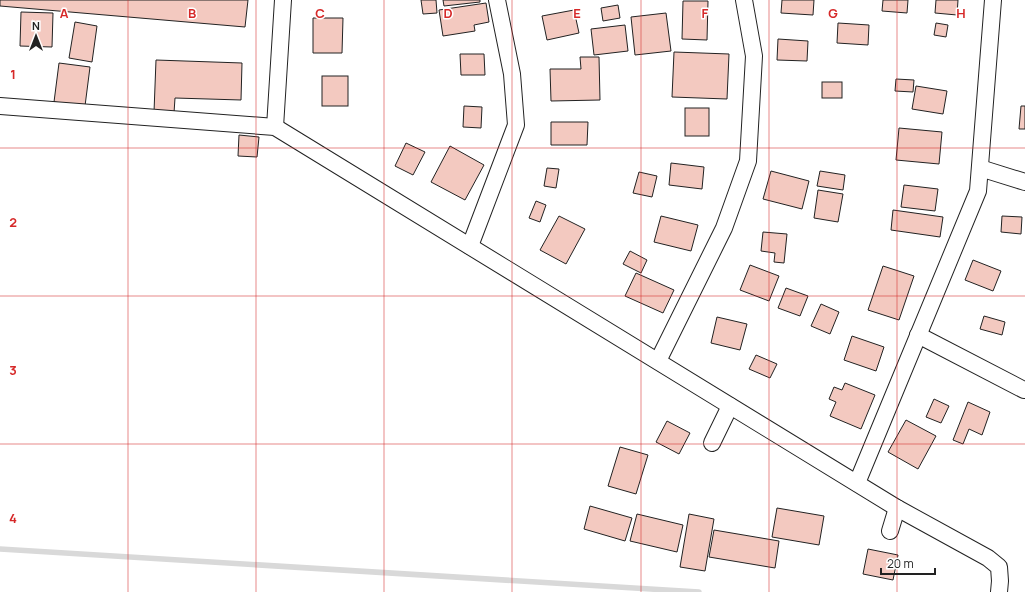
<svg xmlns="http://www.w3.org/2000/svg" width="1025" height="592" viewBox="0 0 1025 592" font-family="Manrope,sans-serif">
<rect width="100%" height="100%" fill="#fff"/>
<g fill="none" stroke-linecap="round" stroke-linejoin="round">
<polyline stroke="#d9d9d9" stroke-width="5.5" points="0,549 699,592"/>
</g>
<g fill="#f3c9c0" stroke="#222">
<polygon points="0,0 248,0 245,27 0,6"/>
<polygon points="421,0 436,0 437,13 423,14"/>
<polygon points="443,0 480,0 480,2 444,6"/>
<polygon points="782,0 814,0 813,15 781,13"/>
<polygon points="883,0 908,0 907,13 882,11"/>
<polygon points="936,0 958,0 957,15 935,13"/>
<polygon points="683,1 708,1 707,40 682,39"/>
<polygon points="486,3 489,22 474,25 475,31 443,36 439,10"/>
<polygon points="618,5 620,18 603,21 601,8"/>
<polygon points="574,10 579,33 547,40 542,16"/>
<polygon points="21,12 53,13 52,47 20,46"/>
<polygon points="666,13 671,51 635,55 631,17"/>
<polygon points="313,18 343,18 342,53 313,53"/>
<polygon points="75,22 97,26 92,62 69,58"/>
<polygon points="838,23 869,25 868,45 837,43"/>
<polygon points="936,23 948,25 946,37 934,35"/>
<polygon points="625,25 628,51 594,55 591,29"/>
<polygon points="778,39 808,41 807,61 777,60"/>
<polygon points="674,52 729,54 727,99 672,97"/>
<polygon points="460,54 484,54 485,75 461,75"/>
<polygon points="580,57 599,57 600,100 551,101 550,69 581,69"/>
<polygon points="156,60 242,63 241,100 175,98 174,113 154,112"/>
<polygon points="59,63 90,67 85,106 54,102"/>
<rect x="322" y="76" width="26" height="30"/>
<polygon points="896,79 914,80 913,92 895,91"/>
<rect x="822" y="82" width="20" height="16"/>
<polygon points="916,86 947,91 943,114 912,109"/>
<polygon points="464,106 482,107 481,128 463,127"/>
<polygon points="1021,106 1025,106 1025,129 1019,129"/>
<rect x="685" y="108" width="24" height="28"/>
<polygon points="551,122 588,122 587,145 551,145"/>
<polygon points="899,128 942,132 939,164 896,160"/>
<polygon points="239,135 259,137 257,157 238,156"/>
<polygon points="406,143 425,152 413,175 395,166"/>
<polygon points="450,146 484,165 465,200 431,182"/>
<polygon points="671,163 704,167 702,189 669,185"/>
<polygon points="547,168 559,169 556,188 544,186"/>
<polygon points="771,171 809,181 802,209 763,199"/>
<polygon points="820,171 845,175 843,190 817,186"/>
<polygon points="639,172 657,176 652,197 633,193"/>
<polygon points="904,185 938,189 935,211 901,207"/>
<polygon points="818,190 843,194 838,222 814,218"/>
<polygon points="536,201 546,205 540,222 529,218"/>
<polygon points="893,210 943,217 940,237 891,230"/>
<polygon points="559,216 585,229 566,264 540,250"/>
<polygon points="661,216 698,225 691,251 654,242"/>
<polygon points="1002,216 1022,217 1021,234 1001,232"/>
<polygon points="763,232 787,234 784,263 774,262 775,253 761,251"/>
<polygon points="630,251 647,260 641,273 623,264"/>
<polygon points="973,260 1001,271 993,291 965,280"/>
<polygon points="750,265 779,276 769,301 740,290"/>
<polygon points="883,266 914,276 899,320 868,310"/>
<polygon points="636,273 674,290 663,313 625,296"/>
<polygon points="786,288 808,296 800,316 778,308"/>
<polygon points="821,304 839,312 830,334 811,326"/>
<polygon points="984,316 1005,322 1002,335 980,329"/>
<polygon points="717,317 747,324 740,350 711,343"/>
<polygon points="852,336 884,347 876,371 844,360"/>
<polygon points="756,355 777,364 770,378 749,369"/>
<polygon points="845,383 875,395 861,429 830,416 836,402 829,399 834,387 842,390"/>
<polygon points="934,399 949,406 941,423 926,417"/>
<polygon points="968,402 990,412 982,435 969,429 963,444 953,440"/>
<polygon points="906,420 936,436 918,469 888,452"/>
<polygon points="667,421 690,433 679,454 656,442"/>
<polygon points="620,447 648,455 636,494 608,486"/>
<polygon points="590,506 632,518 625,541 584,529"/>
<polygon points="777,508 824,516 819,545 772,537"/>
<polygon points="637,514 683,525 677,552 630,541"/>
<polygon points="689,514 714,519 705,571 680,567"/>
<polygon points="714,530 779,541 775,568 709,557"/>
<polygon points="868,549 898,555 893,580 863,574"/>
</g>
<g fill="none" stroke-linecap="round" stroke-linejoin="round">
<g stroke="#222" stroke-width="18">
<g id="minor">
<polyline points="0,106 275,127 897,508 988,558 999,567 1000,581 999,592"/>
<polyline points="275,127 283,0"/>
<polyline points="980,168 1025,182"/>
<polyline points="470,246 516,125 512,74 497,0"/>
<polyline points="918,335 1024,390"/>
<polyline points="658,361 724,228 748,161 754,56 744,0"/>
<polyline points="712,443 730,406"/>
<polyline points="857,483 978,191 993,0"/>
<polyline points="890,531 897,508"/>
</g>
</g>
<use href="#minor" stroke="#fff" stroke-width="16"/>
</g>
<path fill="none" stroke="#d62828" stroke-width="1" stroke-opacity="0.55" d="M 128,0 L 128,592M 256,0 L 256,592M 384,0 L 384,592M 512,0 L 512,592M 641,0 L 641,592M 769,0 L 769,592M 897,0 L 897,592M 0,148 L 1025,148M 0,296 L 1025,296M 0,444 L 1025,444"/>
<g font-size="13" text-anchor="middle" font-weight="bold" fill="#d62828" stroke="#fff" stroke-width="3" stroke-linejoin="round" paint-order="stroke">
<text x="64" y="18">A</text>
<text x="192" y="18">B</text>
<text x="320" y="18">C</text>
<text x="448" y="18">D</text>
<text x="577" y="18">E</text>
<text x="705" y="18">F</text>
<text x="833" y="18">G</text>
<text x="961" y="18">H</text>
<text x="13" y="79">1</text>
<text x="13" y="227">2</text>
<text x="13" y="375">3</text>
<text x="13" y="523">4</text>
</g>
<g transform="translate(36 36)" stroke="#ffffff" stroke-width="3" paint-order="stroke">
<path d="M0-3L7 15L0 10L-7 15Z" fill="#222222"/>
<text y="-6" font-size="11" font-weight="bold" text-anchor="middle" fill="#222222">N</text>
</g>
<path d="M881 568v6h54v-6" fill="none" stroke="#222222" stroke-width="2"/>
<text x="887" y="568" font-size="12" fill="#222222" stroke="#ffffff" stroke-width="3" paint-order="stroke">20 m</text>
</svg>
